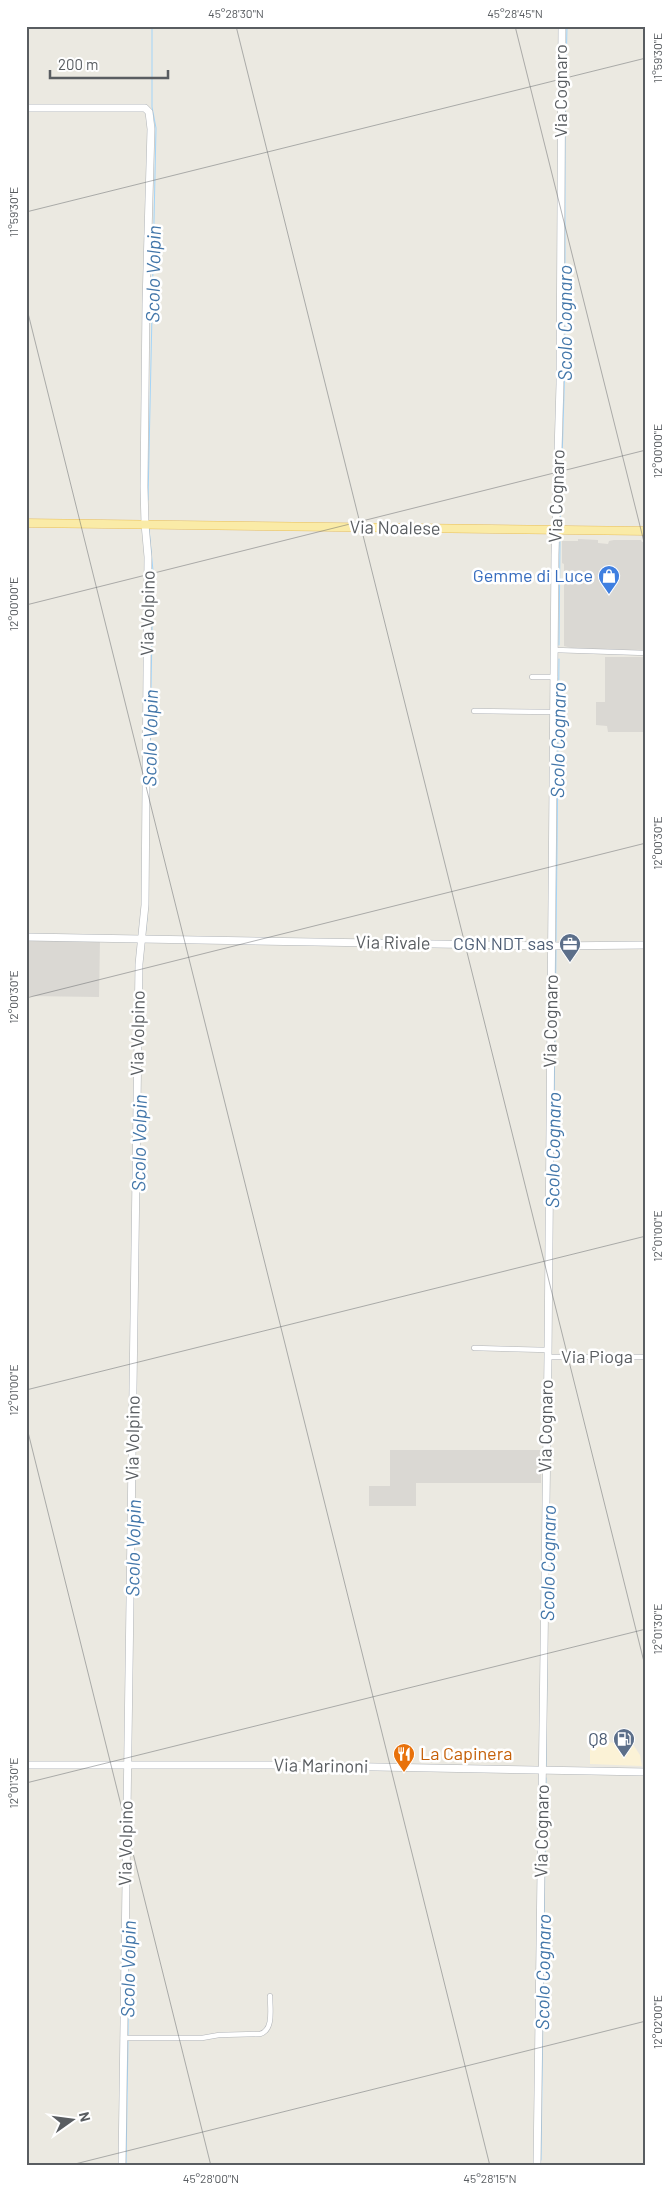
<svg xmlns="http://www.w3.org/2000/svg" width="672" height="2192" viewBox="0 0 672 2192" font-family="Barlow,sans-serif">
<rect width="100%" height="100%" fill="#ebe9e1"/>
<polygon fill="#fbf2d6" points="590,1742 632,1743 640,1755 642,1766 590,1764"/>
<g fill="#dad8d3">
<polygon points="578,539 598,540 598,543 608,544 609,541 614,540 641,540 642,542 646,542 646,650 575,649 564,646 564,564 562,563 562,541 578,541"/>
<polygon points="605,657 646,657 646,732 608,732 607,726 596,725 596,702 605,702"/>
<polygon points="26,940 100,940 99,997 26,996"/>
<polygon points="390,1450 541,1450 541,1483 416,1483 416,1506 369,1506 369,1486 390,1486"/>
</g>
<g fill="none" stroke-linecap="round" stroke-linejoin="round">
<g stroke="#a3d5f9" stroke-width="1">
<polyline points="565,114 567,26"/>
<polyline points="148,500 156,128 152,107 152,26"/>
<polyline points="560,526 565,361 565,119"/>
<polyline points="149,528 153,571 150,751"/>
<polyline points="559,645 560,541"/>
<polyline points="145,936 147,918"/>
<polyline points="556,941 559,659"/>
<polyline points="553,1193 556,950"/>
<polyline points="546,1766 547,1660"/>
<polyline points="128,2037 129,1926"/>
<polyline points="541,2160 546,1778"/>
<polyline points="126,2166 128,2041"/>
</g>
<g stroke="#b1b4b8" stroke-width="5.5">
<g id="street">
<polyline points="555,650 646,653"/>
<polyline points="532,677 555,677"/>
<polyline points="474,711 554,712"/>
<polyline points="474,1348 548,1350"/>
<polyline points="548,1357 646,1357"/>
<path d="M 123,2038 L 202,2038 L 219,2035 L 260,2034 C 274,2030 270,2009 270,1996"/>
</g>
</g>
<g stroke="#b0b4b8" stroke-width="8">
<g id="secondary">
<polyline points="26,108 145,108 149,112 151,129 146,303 144,487 145,524 148,557 145,905 139,964 122,2166"/>
<polyline points="26,937 550,946 646,945"/>
<polyline points="26,1765 271,1765 646,1772"/>
<polyline points="537,2166 548,1357 555,555 560,384 562,26"/>
</g>
</g>
<g stroke="#e8bf5d" stroke-width="9">
<polyline id="primary" points="26,523 646,531"/>
</g>
<use href="#street" stroke="#fff" stroke-width="4.5"/>
<use href="#secondary" stroke="#fff" stroke-width="7"/>
<use href="#primary" stroke="#faeba7" stroke-width="8"/>
</g>
<path fill="none" stroke="#595d61" stroke-width="1" stroke-opacity="0.45" d="M 236,26 L 646,1670M 515,26 L 646,550M 26,212 L 646,58M 26,305 L 490,2166M 26,605 L 646,450M 26,998 L 646,843M 26,1390 L 646,1236M 26,1424 L 211,2166M 26,1783 L 646,1629M 67,2166 L 646,2021"/>
<defs>
<g id="shop-pin" transform="scale(1.125)"><path d="M0 17L-7.5 6A9.5 9.5 0 1 1 7.5 6Z" fill="#3f7fe0" stroke="#fff"/><path d="M-5-2.5h2.3a2.7 3.5 0 0 1 5.4 0H5L5.5 6h-11ZM-1.5-2.5h3a1.5 2.3 0 0 0-3 0Z" fill="#fff"/></g>
<g id="office-pin" transform="scale(1.125)"><path d="M0 17L-7.5 6A9.5 9.5 0 1 1 7.5 6Z" fill="#5c6f8a" stroke="#fff"/><path d="M-6-3h4V-5.5h4V-3h4V5H-6ZM-1-4.5V-3h2v-1.5ZM-6 0V1H6V0Z" fill="#fff"/></g>
<g id="fuel-pin" transform="scale(1.125)"><path d="M0 17L-7.5 6A9.5 9.5 0 1 1 7.5 6Z" fill="#5c6f8a" stroke="#fff"/><path d="M-5.5-6h7V0h2V4h1.3V-2.5L3-4.5l.8-.8L6-3V5H2.5V1h-1V6h-7ZM-4.2-4.7v3.2H.2V-4.7Z" fill="#fff"/></g>
<g id="restaurant-pin" transform="scale(1.125)"><path d="M0 17L-7.5 6A9.5 9.5 0 1 1 7.5 6Z" fill="#e8710a" stroke="#fff"/><path d="M-5-6h1v4h1v-4h1v4h1v-4h1v5L-1.5 .5V6h-2V.5L-5-1ZM5-6V6H3V1.5H1.5Q1.5-4 5-6Z" fill="#fff"/></g>
</defs>
<g fill-rule="evenodd">
<use href="#shop-pin" x="609" y="576"/>
<use href="#office-pin" x="570" y="944"/>
<use href="#fuel-pin" x="624" y="1739"/>
<use href="#restaurant-pin" x="404" y="1754"/>
</g>
<g text-anchor="middle" stroke-width="5" stroke-linejoin="round" paint-order="stroke">
<g font-size="18" fill="#595d61" stroke="#fff">
<text transform="translate(561 91) rotate(-90)" y="6">Via Cognaro</text>
<text transform="translate(557 496) rotate(-88)" y="6">Via Cognaro</text>
<text transform="translate(395 528) rotate(1)" y="6">Via Noalese</text>
<text transform="translate(148 613) rotate(-89)" y="6">Via Volpino</text>
<text transform="translate(393 943) rotate(1)" y="6">Via Rivale</text>
<text transform="translate(551 1021) rotate(-89)" y="6">Via Cognaro</text>
<text transform="translate(138 1033) rotate(-89)" y="6">Via Volpino</text>
<text x="597" y="1363">Via Pioga</text>
<text transform="translate(546 1426) rotate(-89)" y="6">Via Cognaro</text>
<text transform="translate(133 1438) rotate(-89)" y="6">Via Volpino</text>
<text transform="translate(321 1766) rotate(1)" y="6">Via Marinoni</text>
<text transform="translate(542 1831) rotate(-89)" y="6">Via Cognaro</text>
<text transform="translate(126 1843) rotate(-89)" y="6">Via Volpino</text>
</g>
<g font-size="18" fill="#366cbe" stroke="#fff" text-anchor="end">
<text x="593" y="582">Gemme di Luce</text>
</g>
<g font-size="18" fill="#4e5e75" stroke="#fff" text-anchor="end">
<text x="554" y="950">CGN NDT sas</text>
<text x="608" y="1745">Q8</text>
</g>
<g font-size="18" fill="#c56008" stroke="#fff" text-anchor="start">
<text x="420" y="1760">La Capinera</text>
</g>
<g font-size="19" font-style="italic" fill="#4276a9" stroke="#fff">
<text transform="translate(153 274) rotate(-89)" y="7">Scolo Volpin</text>
<text transform="translate(565 323) rotate(-90)" y="7">Scolo Cognaro</text>
<text transform="translate(150 738) rotate(-89)" y="7">Scolo Volpin</text>
<text transform="translate(558 740) rotate(-89)" y="7">Scolo Cognaro</text>
<text transform="translate(139 1143) rotate(-89)" y="7">Scolo Volpin</text>
<text transform="translate(553 1150) rotate(-89)" y="7">Scolo Cognaro</text>
<text transform="translate(133 1548) rotate(-89)" y="7">Scolo Volpin</text>
<text transform="translate(548 1563) rotate(-89)" y="7">Scolo Cognaro</text>
<text transform="translate(128 1969) rotate(-89)" y="7">Scolo Volpin</text>
<text transform="translate(543 1972) rotate(-89)" y="7">Scolo Cognaro</text>
</g>
</g>
<rect width="672" height="2192" fill="none" stroke="#ffffff" stroke-width="55"/>
<g transform="translate(72 2120) rotate(76)" stroke="#ffffff" stroke-width="4" paint-order="stroke">
<path d="M0-4L9 19L0 12L-9 19Z" fill="#595d61"/>
<text y="-8" font-size="14" font-weight="bold" text-anchor="middle" fill="#595d61">N</text>
</g>
<path d="M50 70v8h118v-8" fill="none" stroke="#595d61" stroke-width="2.5"/>
<text x="58" y="70" font-size="15" fill="#595d61" stroke="#ffffff" stroke-width="4" paint-order="stroke">200 m</text>
<rect x="28" y="28" width="616" height="2136" fill="none" stroke="#595d61" stroke-width="2"/>
<g font-size="12" text-anchor="middle" fill="#595d61">
<text x="236" y="18">45°28'30"N</text>
<text x="515" y="18">45°28'45"N</text>
<text transform="translate(658 58) rotate(-90)" y="4">11°59'30"E</text>
<text transform="translate(14 212) rotate(-90)" y="4">11°59'30"E</text>
<text transform="translate(658 451) rotate(-90)" y="4">12°00'00"E</text>
<text transform="translate(14 604) rotate(-90)" y="4">12°00'00"E</text>
<text transform="translate(658 843) rotate(-90)" y="4">12°00'30"E</text>
<text transform="translate(14 997) rotate(-90)" y="4">12°00'30"E</text>
<text transform="translate(658 1236) rotate(-90)" y="4">12°01'00"E</text>
<text transform="translate(14 1390) rotate(-90)" y="4">12°01'00"E</text>
<text transform="translate(658 1629) rotate(-90)" y="4">12°01'30"E</text>
<text transform="translate(14 1783) rotate(-90)" y="4">12°01'30"E</text>
<text transform="translate(658 2022) rotate(-90)" y="4">12°02'00"E</text>
<text x="211" y="2183">45°28'00"N</text>
<text x="490" y="2183">45°28'15"N</text>
</g>
</svg>
